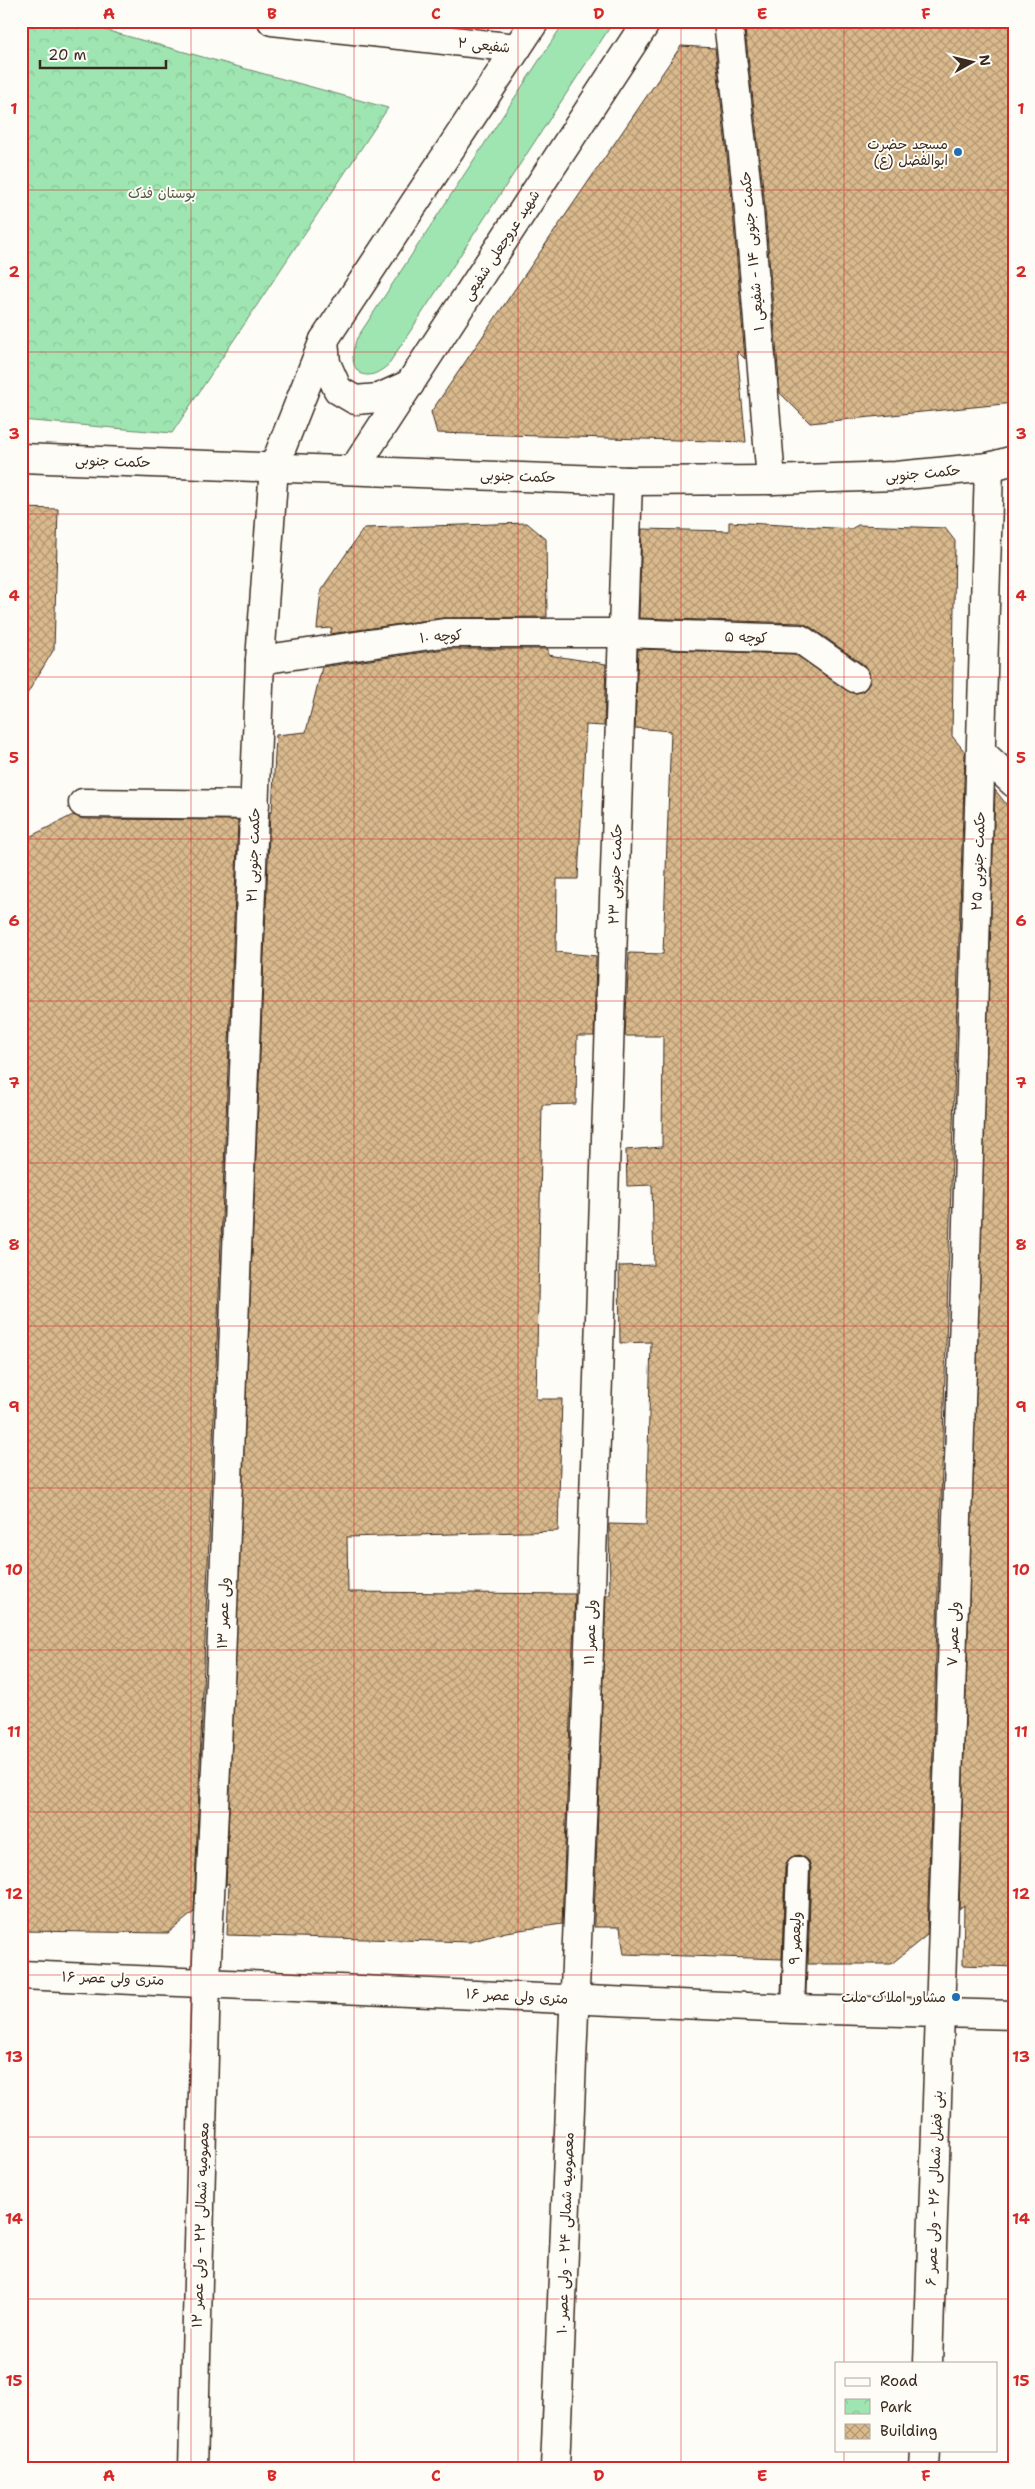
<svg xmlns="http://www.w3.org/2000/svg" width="1035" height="2489" viewBox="0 0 1035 2489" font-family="'Shantell Sans','Playpen Sans Arabic',sans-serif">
<defs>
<pattern id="park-crowns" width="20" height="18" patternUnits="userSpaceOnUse" patternTransform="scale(1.25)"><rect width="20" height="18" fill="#9ee5b2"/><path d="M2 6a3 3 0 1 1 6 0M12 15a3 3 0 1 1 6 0" fill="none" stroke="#89c599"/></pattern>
<pattern id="building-cross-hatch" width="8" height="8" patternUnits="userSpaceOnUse" patternTransform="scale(1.25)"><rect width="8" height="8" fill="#daba8d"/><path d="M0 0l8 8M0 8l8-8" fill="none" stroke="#b29773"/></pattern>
</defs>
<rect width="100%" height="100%" fill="#fdfcf7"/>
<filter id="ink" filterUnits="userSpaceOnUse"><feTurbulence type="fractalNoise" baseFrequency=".02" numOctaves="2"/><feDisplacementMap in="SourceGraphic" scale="10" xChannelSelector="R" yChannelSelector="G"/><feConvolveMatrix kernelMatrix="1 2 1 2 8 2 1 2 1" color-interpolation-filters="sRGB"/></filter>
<g filter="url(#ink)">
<path fill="#9ee5b2" stroke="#6c8868" d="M 565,21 L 614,21 L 388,365 C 361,389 345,366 357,338 Z"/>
<polygon fill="url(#park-crowns)" stroke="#6c8868" points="21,21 72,21 388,108 172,433 21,420"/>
<g fill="url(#building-cross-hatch)" stroke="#3b2a1e">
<polygon points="744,21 1014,21 1014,403 810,423 780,393 764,197"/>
<polygon points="681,46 715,48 732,200 745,359 737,351 746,442 437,433 431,412"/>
<polygon points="21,508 58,509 54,649 21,704"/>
<polygon points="729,522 851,529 858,525 945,528 955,541 952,736 965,752 927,1935 891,1964 808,1964 811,1868 809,1861 799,1855 791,1857 785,1867 782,1959 624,1954 620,1927 594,1927 594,1920 606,1595 610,1595 609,1524 646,1525 651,1342 620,1343 619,1266 654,1265 652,1185 627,1186 626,1150 662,1147 663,1036 625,1036 629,953 663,954 671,731 635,728 638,649 795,654 853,693 862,692 867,687 870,680 869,672 864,665 809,626 801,623 639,618 642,529 729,531"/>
<polygon points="527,523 546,539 547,617 442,618 330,634 332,628 317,629 321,590 364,528"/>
<polygon points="445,649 548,649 548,655 606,664 604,726 586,725 578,879 557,879 556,952 596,956 594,1036 577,1036 576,1104 542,1105 536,1399 562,1399 558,1531 347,1537 348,1592 575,1594 562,1924 506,1932 470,1942 227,1935 229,1883 226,1885 270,812 272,812 276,735 306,732 322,667"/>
<polygon points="995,790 1014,814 1014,1967 963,1965 964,1905 959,1909"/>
<polygon points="73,815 83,819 238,820 194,1912 168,1933 21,1931 21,841"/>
</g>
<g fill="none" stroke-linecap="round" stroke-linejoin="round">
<g stroke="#3b2a1e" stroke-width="26">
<polyline id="service" points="793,2009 798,1868"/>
</g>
<g stroke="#3b2a1e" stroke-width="31">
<g id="minor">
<polyline points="272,21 517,48"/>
<polyline points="728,21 748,198 771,480"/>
<polyline points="260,660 444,633 623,633 800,639 855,678"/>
<polyline points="981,752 1014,783"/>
<polyline points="83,803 255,805"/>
<polyline points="928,2363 966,1256 989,467"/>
<polyline points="193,2468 206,1981 221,1660 260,660 274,467"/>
<polyline points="555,2468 588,1677 628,481"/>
<polyline points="924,2468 925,2450"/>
</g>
</g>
<g stroke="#3b2a1e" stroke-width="31">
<g id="tertiary">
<polyline points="324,340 326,363 338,390 355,400 379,398 410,384"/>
<polyline points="21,458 628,481 771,480 896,476 989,467 1014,460"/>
<polyline points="274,467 324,340 535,21"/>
<polyline points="354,469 647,21"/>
<polyline points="21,1975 793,2009 1014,2015"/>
</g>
</g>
<use href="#service" stroke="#fdfcf7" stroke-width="22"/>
<use href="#minor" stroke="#fdfcf7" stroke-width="28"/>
<use href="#tertiary" stroke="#fdfcf7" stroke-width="28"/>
</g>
</g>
<path fill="none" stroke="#d62828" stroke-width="1" stroke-opacity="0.55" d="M 191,21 L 191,2468M 354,21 L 354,2468M 518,21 L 518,2468M 681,21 L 681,2468M 844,21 L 844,2363M 21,190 L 1014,190M 21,352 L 1014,352M 21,514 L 1014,514M 21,677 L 1014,677M 21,839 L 1014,839M 21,1001 L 1014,1001M 21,1163 L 1014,1163M 21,1326 L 1014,1326M 21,1488 L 1014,1488M 21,1650 L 1014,1650M 21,1812 L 1014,1812M 21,1975 L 1014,1975M 21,2137 L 1014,2137M 21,2299 L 1014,2299M 844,2450 L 844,2468"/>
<g fill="#1f6fb2" stroke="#fdfcf7" stroke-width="2">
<circle cx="958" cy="152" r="5"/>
<circle cx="956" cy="1997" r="5"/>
</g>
<g text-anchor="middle" stroke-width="4" stroke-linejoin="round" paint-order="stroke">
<g font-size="14" fill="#3b2a1e" stroke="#fdfcf7">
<text transform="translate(484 45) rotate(6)" y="5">شفیعی ۲</text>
<text transform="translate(501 245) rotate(-57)" y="5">شهید عروجعلی شفیعی</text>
<text transform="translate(752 251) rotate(-95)" y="5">حکمت جنوبی ۱۴ - شفیعی ۱</text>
<text transform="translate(113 461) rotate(2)" y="5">حکمت جنوبی</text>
<text transform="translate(923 473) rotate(-5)" y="5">حکمت جنوبی</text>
<text transform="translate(518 476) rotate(2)" y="5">حکمت جنوبی</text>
<text transform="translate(441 636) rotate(-5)" y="5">کوچه ۱۰</text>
<text transform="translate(746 637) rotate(2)" y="5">کوچه ۵</text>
<text transform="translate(253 855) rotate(-88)" y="5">حکمت جنوبی ۲۱</text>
<text transform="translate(978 861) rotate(-88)" y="5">حکمت جنوبی ۲۵</text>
<text transform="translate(615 874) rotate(-88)" y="5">حکمت جنوبی ۲۳</text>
<text transform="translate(223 1613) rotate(-88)" y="5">ولی عصر ۱۳</text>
<text transform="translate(590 1632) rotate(-88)" y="5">ولی عصر ۱۱</text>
<text transform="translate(953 1634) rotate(-88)" y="5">ولی عصر ۷</text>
<text transform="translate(795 1938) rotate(-88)" y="5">ولیعصر ۹</text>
<text transform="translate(113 1978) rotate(2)" y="5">۱۶ متری ولی عصر</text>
<text transform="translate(517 1996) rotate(3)" y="5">۱۶ متری ولی عصر</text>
<text transform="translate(934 2188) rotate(-88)" y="5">بنی فضل شمالی ۲۶ - ولی عصر ۶</text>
<text transform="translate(200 2225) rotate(-88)" y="5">معصومیه شمالی ۲۲ - ولی عصر ۱۲</text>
<text transform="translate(565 2233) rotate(-88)" y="5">معصومیه شمالی ۲۴ - ولی عصر ۱۰</text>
</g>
<g font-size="14" fill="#3b2a1e" stroke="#fdfcf7" text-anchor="end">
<text x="948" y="149">مسجد حضرت<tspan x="948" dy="16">ابوالفضل (ع)</tspan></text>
<text x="946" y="2002">مشاور املاک ملت</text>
</g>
<g font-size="14" fill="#545943" stroke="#fdfcf7">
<text x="162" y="198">بوستان فدک</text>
</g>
</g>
<rect width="1035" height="2489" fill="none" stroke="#fdfcf7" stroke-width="55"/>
<rect x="835" y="2362" width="162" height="90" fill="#fdfcf7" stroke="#afa8a0"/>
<rect x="845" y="2378" width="25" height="8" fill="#fdfcf7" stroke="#afa8a0"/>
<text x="880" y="2386" font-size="15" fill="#3b2a1e">Road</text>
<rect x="845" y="2399" width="25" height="15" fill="url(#park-crowns)" stroke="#afa8a0"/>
<text x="880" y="2412" font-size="15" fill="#3b2a1e">Park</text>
<rect x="845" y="2424" width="25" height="15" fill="url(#building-cross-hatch)" stroke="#afa8a0"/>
<text x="880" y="2436" font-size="15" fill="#3b2a1e">Building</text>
<g transform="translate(972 62) rotate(82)" stroke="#fdfcf7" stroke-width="4" paint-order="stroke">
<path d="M0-4L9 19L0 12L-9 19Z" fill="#3b2a1e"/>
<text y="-8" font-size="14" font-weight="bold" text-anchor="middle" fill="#3b2a1e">N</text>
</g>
<path d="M40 60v8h126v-8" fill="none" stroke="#3b2a1e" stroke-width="2.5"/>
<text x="48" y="60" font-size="15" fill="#3b2a1e" stroke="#fdfcf7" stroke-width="4" paint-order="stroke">20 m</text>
<rect x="28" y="28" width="980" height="2434" fill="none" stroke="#d62828" stroke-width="2"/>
<g font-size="16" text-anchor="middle" font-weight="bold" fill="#d62828">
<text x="109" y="19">A</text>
<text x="272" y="19">B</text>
<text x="436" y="19">C</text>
<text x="599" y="19">D</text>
<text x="762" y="19">E</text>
<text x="926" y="19">F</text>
<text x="14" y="114">1</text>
<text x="1021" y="114">1</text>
<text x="14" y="277">2</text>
<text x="1021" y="277">2</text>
<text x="14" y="439">3</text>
<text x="1021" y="439">3</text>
<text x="14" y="601">4</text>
<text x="1021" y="601">4</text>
<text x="14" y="763">5</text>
<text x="1021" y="763">5</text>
<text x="14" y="926">6</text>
<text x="1021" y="926">6</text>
<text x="14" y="1088">7</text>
<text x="1021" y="1088">7</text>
<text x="14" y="1250">8</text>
<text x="1021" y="1250">8</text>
<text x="14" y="1412">9</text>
<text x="1021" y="1412">9</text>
<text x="14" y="1575">10</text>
<text x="1021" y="1575">10</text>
<text x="14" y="1737">11</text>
<text x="1021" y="1737">11</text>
<text x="14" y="1899">12</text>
<text x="1021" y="1899">12</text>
<text x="14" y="2062">13</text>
<text x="1021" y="2062">13</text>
<text x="14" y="2224">14</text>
<text x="1021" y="2224">14</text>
<text x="14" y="2386">15</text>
<text x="1021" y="2386">15</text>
<text x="109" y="2481">A</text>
<text x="272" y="2481">B</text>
<text x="436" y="2481">C</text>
<text x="599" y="2481">D</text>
<text x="762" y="2481">E</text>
<text x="926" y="2481">F</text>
</g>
</svg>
